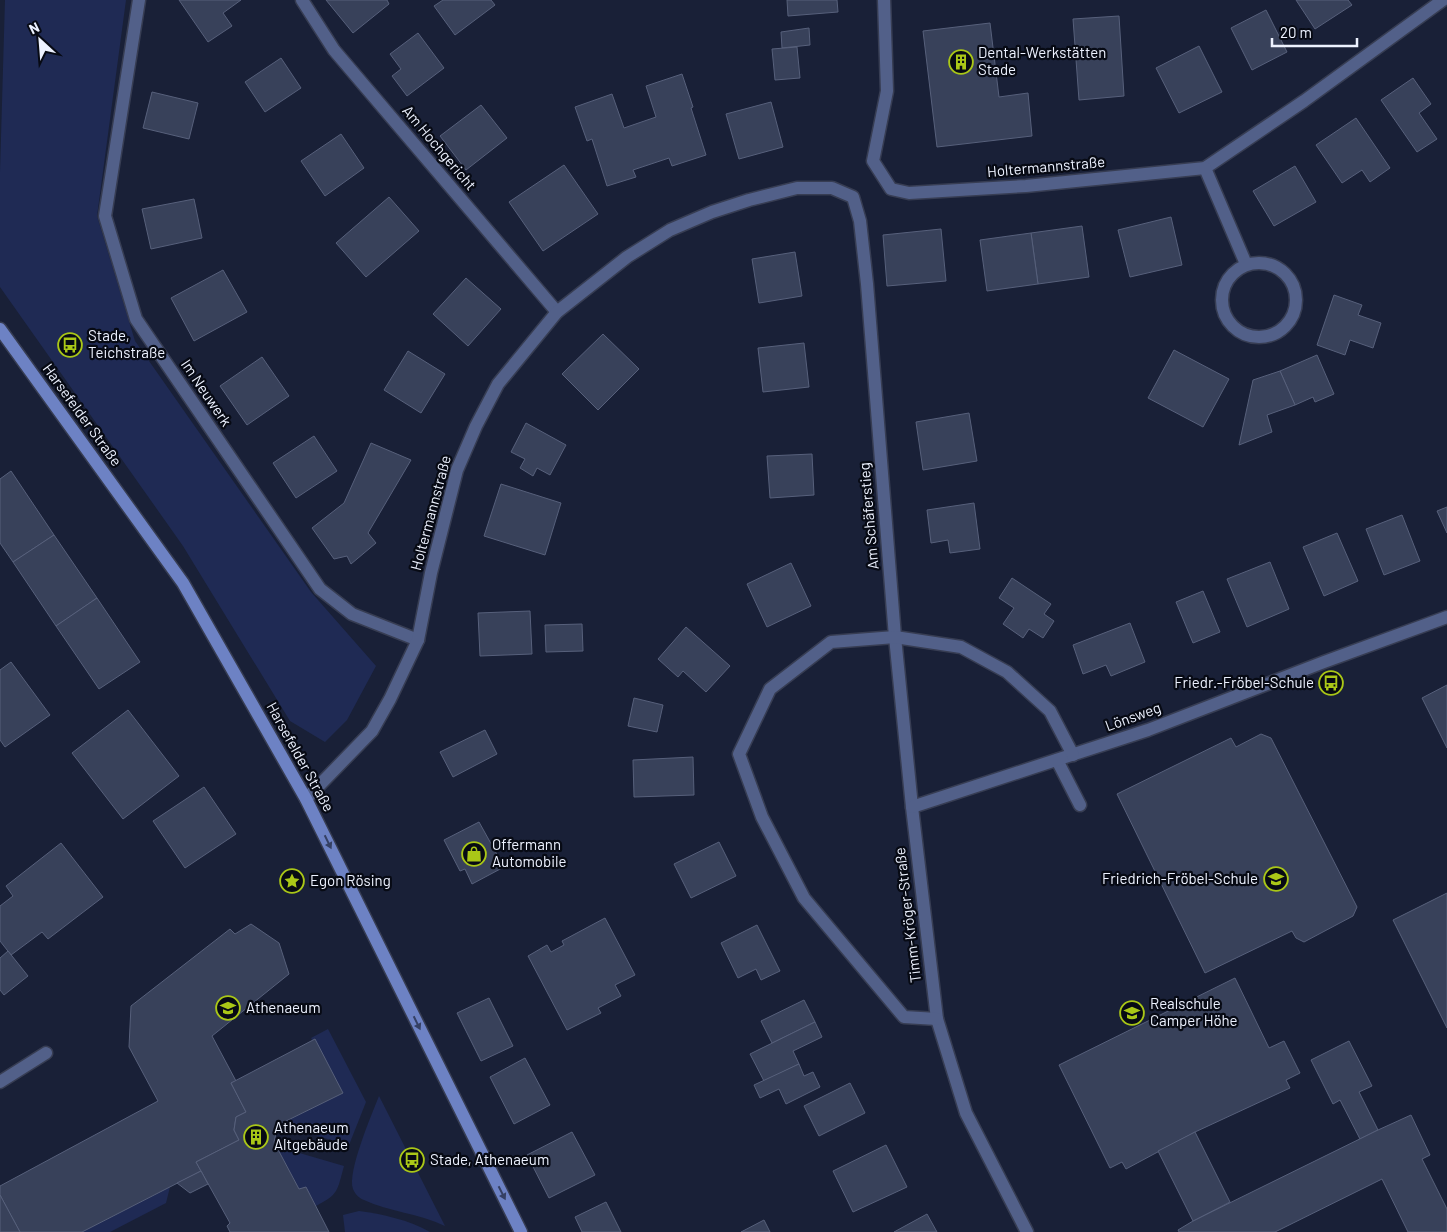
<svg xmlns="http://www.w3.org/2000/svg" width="1447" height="1232" viewBox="0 0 1447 1232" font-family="Barlow,sans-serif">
<rect width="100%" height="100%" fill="#192037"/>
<g fill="#1f2a54">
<polygon points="5,0 126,0 97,216 135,341 311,592 376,666 347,720 325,742 290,721 183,546 0,287 0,172"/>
<polygon points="328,1029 366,1102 349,1145 278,1125 343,1093 311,1038"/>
<path d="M 379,1096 L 445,1226 C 419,1213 389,1212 364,1200 C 359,1198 355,1194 353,1189 C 347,1172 372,1114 379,1096 Z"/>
<path d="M 274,1142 L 296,1152 L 344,1166 C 337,1191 339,1194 316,1206 L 306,1188 L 299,1189 Z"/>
<polygon points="170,1187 166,1203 110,1232 82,1232"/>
<path d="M 359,1211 C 382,1214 409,1220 430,1232 L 345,1232 L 343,1215 Z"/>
</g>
<g fill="#38415a" stroke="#57607b">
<polygon points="179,0 241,0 223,13 232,26 208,42"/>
<polygon points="326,0 387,0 389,4 353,33"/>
<polygon points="443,0 491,0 495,5 455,35 434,6"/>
<polygon points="787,0 837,0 838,12 788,16"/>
<polygon points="1296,0 1348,0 1352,5 1315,29"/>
<polygon points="1266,10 1287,52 1252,70 1231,28"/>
<polygon points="1119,16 1124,96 1079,100 1073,19"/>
<polygon points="990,23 999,97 1028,93 1032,136 937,147 923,31"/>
<polygon points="809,28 810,45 782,48 781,32"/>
<polygon points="418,33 444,68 407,96 392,76 401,69 390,54"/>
<polygon points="1199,46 1222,92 1179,113 1156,68"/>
<polygon points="797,47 800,78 775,80 772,49"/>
<polygon points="281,58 301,88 265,112 245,82"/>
<polygon points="682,74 693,107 691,108 706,155 672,166 669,158 633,170 636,177 607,186 592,139 587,141 575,107 612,94 624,128 656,117 646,86"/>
<polygon points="1413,78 1431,104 1419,113 1437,139 1417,152 1381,100"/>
<polygon points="152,92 198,103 189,139 143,128"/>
<polygon points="771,102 783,147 739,159 726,114"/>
<polygon points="481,105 507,138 466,170 440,136"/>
<polygon points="1356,118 1390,168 1370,182 1362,170 1342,183 1316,145"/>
<polygon points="341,134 364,168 325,196 301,161"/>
<polygon points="564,165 598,214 543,251 509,202"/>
<polygon points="1295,166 1316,202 1274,226 1253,191"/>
<polygon points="389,197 419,231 366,277 336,243"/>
<polygon points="194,199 202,238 151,249 142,209"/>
<polygon points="1171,217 1182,265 1130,277 1118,230"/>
<polygon points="1082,226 1089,277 1038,284 1031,233"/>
<polygon points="941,229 946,281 887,286 883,235"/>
<polygon points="1031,233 1038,284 987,291 980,240"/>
<polygon points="795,252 802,296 759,303 752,259"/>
<polygon points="223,270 247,312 194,341 171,298"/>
<polygon points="466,278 501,309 468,346 433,314"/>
<polygon points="1334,295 1362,305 1358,315 1381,323 1373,348 1350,340 1345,355 1317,345"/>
<polygon points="603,334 639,369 598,410 562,374"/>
<polygon points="804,343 809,387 763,392 758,348"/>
<polygon points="1174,350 1229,379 1203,427 1148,398"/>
<polygon points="408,351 445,374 421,413 384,390"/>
<polygon points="1317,355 1334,394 1315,402 1313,397 1295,405 1280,371"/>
<polygon points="262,357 289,396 247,425 220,386"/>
<polygon points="1280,371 1295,405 1267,415 1272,432 1239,445 1253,380"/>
<polygon points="969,413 977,461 923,470 916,422"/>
<polygon points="526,423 566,445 550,475 537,468 533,476 520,468 525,459 511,452"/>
<polygon points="314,436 337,471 296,498 273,463"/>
<polygon points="371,443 411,460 368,533 376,543 351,564 347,556 334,559 312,528 344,503"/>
<polygon points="812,454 814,495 770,498 767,456"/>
<polygon points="11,471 54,535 13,562 0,543 0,479"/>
<polygon points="501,484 561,503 545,555 484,536"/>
<polygon points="974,503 980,549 950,553 948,540 931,543 927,510"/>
<polygon points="1447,507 1447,533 1437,511"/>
<polygon points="1402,515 1420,561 1384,575 1366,529"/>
<polygon points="1337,533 1358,581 1324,596 1303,547"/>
<polygon points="54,535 97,598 56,626 13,562"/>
<polygon points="1270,562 1289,609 1247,627 1227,579"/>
<polygon points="791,563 811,606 767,627 747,584"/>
<polygon points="1012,578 1051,604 1044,614 1054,621 1043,638 1029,629 1023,638 1003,624 1014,608 999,598"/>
<polygon points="1203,591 1220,632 1193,643 1176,602"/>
<polygon points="97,598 140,662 99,689 56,626"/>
<polygon points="530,611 532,654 480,656 478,613"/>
<polygon points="1130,623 1145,662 1111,676 1106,665 1083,674 1073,645"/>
<polygon points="582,624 583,651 546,652 545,625"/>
<polygon points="686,627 730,666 706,692 683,671 678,677 658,659"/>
<polygon points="11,662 50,715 5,747 0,740 0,670"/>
<polygon points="1447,685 1447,748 1422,698"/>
<polygon points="634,698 663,705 657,732 628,726"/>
<polygon points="128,710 179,776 123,819 72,753"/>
<polygon points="485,730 497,754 453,777 440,752"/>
<polygon points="1261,734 1271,738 1357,907 1353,916 1304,942 1296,938 1292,931 1205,973 1117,794 1231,738 1236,747"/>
<polygon points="693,757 694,795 634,797 633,760"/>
<polygon points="204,787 236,834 185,868 153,821"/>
<polygon points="479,822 504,867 472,884 465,869 460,871 444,840"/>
<polygon points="719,842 736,876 691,898 674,864"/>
<polygon points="61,843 103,897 48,939 42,932 11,955 0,941 0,906 13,896 6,886"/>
<polygon points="1447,893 1447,1028 1393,920"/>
<polygon points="605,918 635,975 615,985 621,996 598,1008 601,1013 567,1030 528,956 547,945 551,952 564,945 562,941"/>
<polygon points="251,924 279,943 289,974 212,1036 236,1081 231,1083 246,1112 236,1117 234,1130 239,1140 196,1162 201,1171 82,1232 20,1232 0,1195 0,1186 158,1101 129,1047 131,1006 230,929 235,934"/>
<polygon points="757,925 780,971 761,980 756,969 738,978 721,943"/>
<polygon points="8,951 28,976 4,995 0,990 0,958"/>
<polygon points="1235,978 1269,1048 1284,1041 1300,1073 1286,1080 1290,1088 1195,1132 1126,1169 1122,1162 1110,1168 1059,1065"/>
<polygon points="489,998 513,1046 481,1061 457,1013"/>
<polygon points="804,1000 815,1022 772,1043 761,1021"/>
<polygon points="815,1022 822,1037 793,1051 799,1064 764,1081 750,1054"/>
<polygon points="315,1039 343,1093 278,1125 274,1142 299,1189 306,1187 329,1232 230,1232 227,1226 230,1223 196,1162 239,1140 234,1130 236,1117 246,1112 231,1083"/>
<polygon points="1349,1041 1372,1086 1359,1092 1378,1130 1360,1139 1340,1100 1333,1104 1311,1060"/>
<polygon points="525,1058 550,1105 514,1124 490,1077"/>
<polygon points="799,1064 804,1076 813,1072 820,1087 786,1104 779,1089 760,1098 754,1085"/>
<polygon points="850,1083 865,1113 819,1136 804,1106"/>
<polygon points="1411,1115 1430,1155 1422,1159 1447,1209 1447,1232 1408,1232 1382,1179 1275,1232 1179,1232 1178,1230 1193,1221 1378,1130"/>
<polygon points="572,1132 595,1175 549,1198 527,1155"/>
<polygon points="1195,1132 1230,1202 1193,1221 1158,1151"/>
<polygon points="886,1145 907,1187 853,1212 833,1171"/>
<polygon points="201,1171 208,1184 190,1193 177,1183"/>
<polygon points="0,1195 20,1232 0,1232"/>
<polygon points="606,1202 621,1232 582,1232 575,1217"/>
<polygon points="927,1214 937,1232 894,1232"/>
<polygon points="764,1220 770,1232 741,1232"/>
</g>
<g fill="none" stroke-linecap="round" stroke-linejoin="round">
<g stroke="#373d53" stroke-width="15">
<g id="lane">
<polyline points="1057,760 1080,805"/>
<polyline points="0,1082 46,1053"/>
</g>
</g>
<g stroke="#373d53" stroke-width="15">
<g id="street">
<polyline points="139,0 105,216 136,319 320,589 352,614 418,640"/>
<polyline points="302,0 334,50 557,312"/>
<polyline points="884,0 887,91 873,161 891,189 909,193 1026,186 1205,168 1304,101 1443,0"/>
<polyline points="1205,168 1246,264"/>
<circle cx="1259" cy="300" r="37"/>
<polyline points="306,799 372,731 390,699 418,640 431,573 457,470 476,426 498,384 557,312 627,257 670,230 712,212 749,200 797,188 832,188 853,197 860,221 867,284 895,637 912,807 937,1019 966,1113 1027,1232"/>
<polyline points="912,807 1148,730 1324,662 1447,617"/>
<polyline points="937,1019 904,1017 804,898 762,817 739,754 770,689 831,642 895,637 961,647 1007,672 1050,711 1073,755"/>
</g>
</g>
<g stroke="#373d53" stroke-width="15">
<polyline id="secondary" points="0,329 183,583 306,799 521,1232"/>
</g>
<use href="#lane" stroke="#526089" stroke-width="12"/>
<use href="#street" stroke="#526089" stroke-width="12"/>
<use href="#secondary" stroke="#6d82c4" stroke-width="12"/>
</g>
<defs><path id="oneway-solid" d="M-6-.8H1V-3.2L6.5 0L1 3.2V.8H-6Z" transform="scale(1.25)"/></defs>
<g fill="#354063">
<use href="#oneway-solid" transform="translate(328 842) rotate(64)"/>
<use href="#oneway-solid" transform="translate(417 1023) rotate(64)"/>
<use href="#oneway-solid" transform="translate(502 1193) rotate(63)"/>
</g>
<defs>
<g id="building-ring" transform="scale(1.25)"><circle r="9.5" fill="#070a14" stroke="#aac717" stroke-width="1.5"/><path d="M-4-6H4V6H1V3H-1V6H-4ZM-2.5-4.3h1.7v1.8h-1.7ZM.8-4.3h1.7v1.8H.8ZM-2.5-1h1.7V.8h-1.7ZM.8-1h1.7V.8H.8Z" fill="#aac717"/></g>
<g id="bus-ring" transform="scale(1.25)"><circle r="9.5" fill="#070a14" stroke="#aac717" stroke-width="1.5"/><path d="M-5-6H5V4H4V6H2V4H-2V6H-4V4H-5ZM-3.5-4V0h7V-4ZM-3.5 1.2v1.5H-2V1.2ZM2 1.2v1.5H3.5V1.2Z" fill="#aac717"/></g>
<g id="shop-ring" transform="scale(1.25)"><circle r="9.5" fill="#070a14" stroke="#aac717" stroke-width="1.5"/><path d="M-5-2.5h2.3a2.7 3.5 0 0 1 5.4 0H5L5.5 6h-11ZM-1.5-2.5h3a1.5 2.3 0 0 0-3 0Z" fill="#aac717"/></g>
<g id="school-ring" transform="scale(1.25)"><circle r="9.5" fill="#070a14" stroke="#aac717" stroke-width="1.5"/><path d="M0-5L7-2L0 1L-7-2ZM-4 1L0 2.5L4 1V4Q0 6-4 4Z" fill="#aac717"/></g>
<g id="sight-ring" transform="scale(1.25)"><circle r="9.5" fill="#070a14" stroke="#aac717" stroke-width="1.5"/><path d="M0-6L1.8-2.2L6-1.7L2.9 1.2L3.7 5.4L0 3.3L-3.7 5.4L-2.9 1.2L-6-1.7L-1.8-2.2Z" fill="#aac717"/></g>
</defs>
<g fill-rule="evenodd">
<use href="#building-ring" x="961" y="62"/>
<use href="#bus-ring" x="70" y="345"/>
<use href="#bus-ring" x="1331" y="683"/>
<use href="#shop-ring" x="474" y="854"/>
<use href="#school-ring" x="1276" y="879"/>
<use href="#sight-ring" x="292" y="881"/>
<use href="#school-ring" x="228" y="1008"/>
<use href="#school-ring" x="1132" y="1013"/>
<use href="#building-ring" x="256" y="1137"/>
<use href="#bus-ring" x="412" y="1160"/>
</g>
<g text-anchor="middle" stroke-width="4.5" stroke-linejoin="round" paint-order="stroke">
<g font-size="15" fill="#edf2ff" stroke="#070a14" text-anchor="start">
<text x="978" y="58">Dental-Werkstätten<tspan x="978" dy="17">Stade</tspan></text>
<text x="88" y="341">Stade,<tspan x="88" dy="17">Teichstraße</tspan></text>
<text x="1314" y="688" text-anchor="end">Friedr.-Fröbel-Schule</text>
<text x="492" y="850">Offermann<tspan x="492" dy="17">Automobile</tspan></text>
<text x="1258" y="884" text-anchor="end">Friedrich-Fröbel-Schule</text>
<text x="310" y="886">Egon Rösing</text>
<text x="1150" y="1009">Realschule<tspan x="1150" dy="17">Camper Höhe</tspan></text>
<text x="246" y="1013">Athenaeum</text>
<text x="274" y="1133">Athenaeum<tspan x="274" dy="17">Altgebäude</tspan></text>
<text x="430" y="1165">Stade, Athenaeum</text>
</g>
<g font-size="15" fill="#edf2ff" stroke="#070a14">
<text transform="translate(439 148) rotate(50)" y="5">Am Hochgericht</text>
<text transform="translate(1046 167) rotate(-5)" y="5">Holtermannstraße</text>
<text transform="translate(206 393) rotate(56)" y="5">Im Neuwerk</text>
<text transform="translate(82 415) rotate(54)" y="5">Harsefelder Straße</text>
<text transform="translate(431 513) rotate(-75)" y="5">Holtermannstraße</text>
<text transform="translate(869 516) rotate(-95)" y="5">Am Schäferstieg</text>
<text transform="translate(1133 717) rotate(-20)" y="5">Lönsweg</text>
<text transform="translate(300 757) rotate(61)" y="5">Harsefelder Straße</text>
<text transform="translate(908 915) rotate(-97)" y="5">Timm-Kröger-Straße</text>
</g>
</g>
<g transform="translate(40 40) rotate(334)" stroke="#070a14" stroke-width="4" paint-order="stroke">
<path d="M0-4L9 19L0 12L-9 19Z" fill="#edf2ff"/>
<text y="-8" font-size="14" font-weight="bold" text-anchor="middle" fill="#edf2ff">N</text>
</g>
<path d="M1272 38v8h85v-8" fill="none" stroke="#edf2ff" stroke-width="2.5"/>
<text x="1280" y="38" font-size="15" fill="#edf2ff" stroke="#070a14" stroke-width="4" paint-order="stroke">20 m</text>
</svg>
